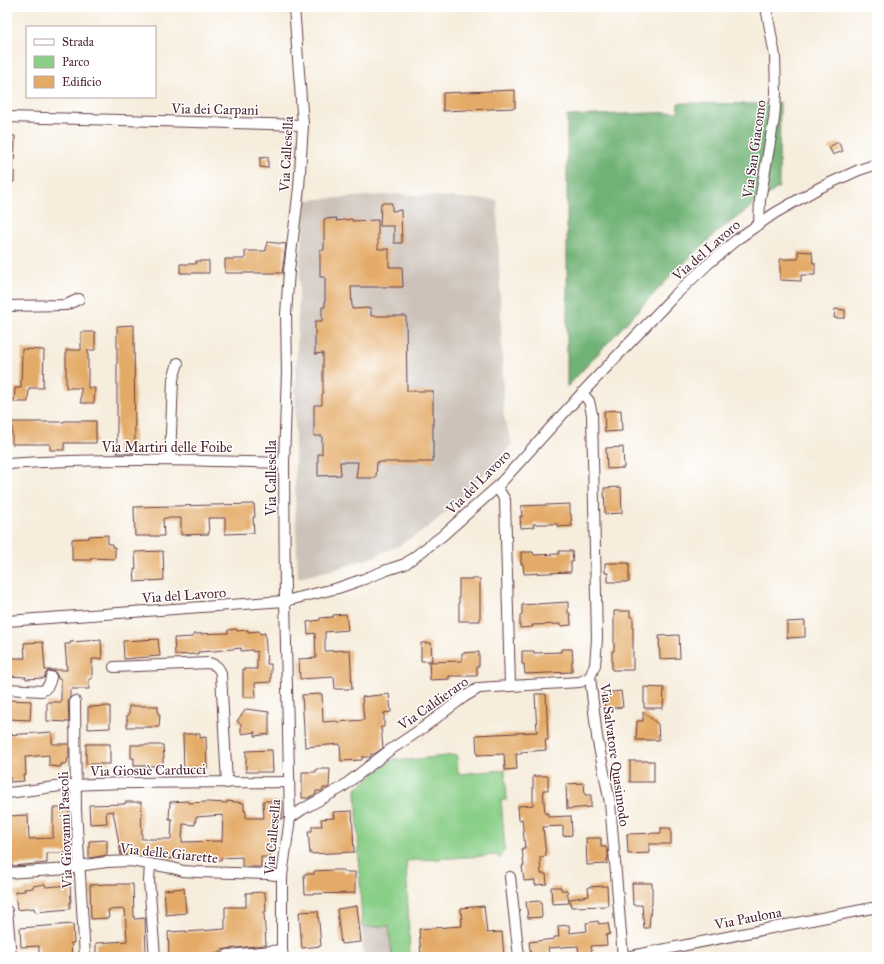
<svg xmlns="http://www.w3.org/2000/svg" width="884" height="964" viewBox="0 0 884 964" font-family="'IM FELL Great Primer',serif">
<rect width="100%" height="100%" fill="#fff"/>
<filter id="ink" filterUnits="userSpaceOnUse"><feTurbulence type="fractalNoise" baseFrequency=".025" numOctaves="2"/><feDisplacementMap in="SourceGraphic" scale="8" xChannelSelector="R" yChannelSelector="G"/><feConvolveMatrix kernelMatrix="1 2 1 2 8 2 1 2 1" color-interpolation-filters="sRGB"/></filter>
<filter id="wash" filterUnits="userSpaceOnUse"><feTurbulence type="fractalNoise" baseFrequency=".012" numOctaves="4" result="noise"/><feDisplacementMap in="SourceGraphic" scale="16" xChannelSelector="R" yChannelSelector="G"/><feGaussianBlur stdDeviation="0.9" result="paint"/><feColorMatrix in="noise" values="0 0 0 0 0 0 0 0 0 0 0 0 0 0 0 0 0 1.4 0 .05"/><feComposite in="paint" operator="in"/></filter>
<g filter="url(#wash)">
<rect width="100%" height="100%" fill="#f6eddc"/>
<g fill="#ccc2b9">
<polygon points="399,194 497,200 504,417 512,445 449,510 426,529 398,546 368,559 332,570 298,578 295,508 295,392 300,265 306,200"/>
<polygon points="389,926 392,957 363,957 362,927"/>
</g>
<polygon fill="#8acf88" stroke="#6a775a" points="457,755 458,774 505,770 507,800 501,800 505,849 499,859 498,855 406,861 410,957 392,957 389,926 362,927 356,789 389,762 395,759 408,760"/>
<polygon fill="#6fb274" stroke="#5c6850" points="780,102 779,187 717,232 673,274 643,305 567,387 567,116 678,112 678,103 764,104"/>
<g id="blocks">
<g fill="#e4ab67" fill-rule="evenodd">
<polygon points="515,90 515,108 443,111 443,93"/>
<polygon points="7,135 15,136 14,182 7,182"/>
<polygon points="838,142 843,151 833,155 829,147"/>
<polygon points="268,157 268,168 260,167 260,158"/>
<polygon points="381,203 392,203 392,211 401,210 402,243 394,243 394,226 380,226"/>
<polygon points="337,218 336,221 352,219 352,221 378,220 378,249 389,249 389,267 402,267 403,287 351,287 352,309 371,308 371,316 406,316 407,391 433,391 433,462 377,462 376,478 356,478 358,462 340,462 341,475 318,476 318,454 322,454 322,436 314,436 314,405 322,405 322,394 323,394 323,353 315,354 315,321 322,321 322,307 325,307 325,277 320,277 320,250 324,250 324,219"/>
<polygon points="267,242 286,244 282,273 225,273 225,259 245,259 245,251 266,251"/>
<polygon points="798,251 812,252 813,263 815,263 815,275 801,275 801,281 780,280 780,259 798,259"/>
<polygon points="196,261 209,261 209,273 180,273 180,264 196,264"/>
<polygon points="835,309 845,310 845,318 834,318"/>
<polygon points="134,325 135,453 117,453 117,326"/>
<polygon points="81,332 95,332 95,350 88,350 88,388 95,388 94,403 81,403 81,388 66,388 66,350 81,350"/>
<polygon points="22,349 44,350 43,388 29,388 28,402 14,402 15,388 21,388"/>
<polygon points="621,410 622,431 605,432 604,411"/>
<polygon points="64,421 96,421 96,443 64,443 64,450 50,450 50,444 12,444 12,422 64,422"/>
<polygon points="623,447 624,468 607,469 606,448"/>
<polygon points="621,487 622,513 605,514 604,488"/>
<polygon points="254,504 255,517 253,517 254,533 225,534 225,518 208,518 209,534 181,535 181,518 165,518 163,519 164,536 135,536 134,507"/>
<polygon points="570,504 570,514 571,514 572,526 558,527 558,524 533,524 534,527 521,528 520,516 522,517 521,506"/>
<polygon points="108,535 108,544 112,544 112,547 115,547 115,559 91,558 91,560 72,560 72,539 89,538 89,536"/>
<polygon points="163,551 164,580 135,582 134,569 136,569 135,552"/>
<polygon points="559,551 572,551 573,562 571,562 571,572 524,574 523,564 521,564 521,552 533,552 534,555 559,554"/>
<polygon points="605,563 629,563 629,582 608,582 608,573 605,573"/>
<rect x="459" y="579" width="21" height="42"/>
<polygon points="568,602 568,613 570,613 571,625 560,626 560,624 532,625 533,627 520,628 520,616 522,615 522,605"/>
<polygon points="614,611 630,611 630,617 633,617 633,670 612,670 612,651 614,651"/>
<polygon points="346,614 348,630 325,632 325,651 350,650 352,689 335,689 334,677 300,679 299,659 316,658 315,633 308,634 307,622 320,620 320,618 333,617 333,615"/>
<polygon points="805,621 805,637 787,638 787,622"/>
<polygon points="236,629 237,631 248,630 248,632 259,631 260,634 265,633 267,664 271,664 271,682 255,683 256,697 243,697 243,669 257,669 257,651 253,652 252,650 241,651 241,648 214,651 198,652 198,654 175,655 174,638 193,637 193,634 228,633 228,630"/>
<polygon points="679,635 680,658 660,659 659,636"/>
<polygon points="158,639 160,656 124,659 123,641"/>
<polygon points="101,640 102,659 92,659 92,679 89,679 89,689 70,689 70,697 68,701 69,722 47,721 47,702 61,702 61,679 58,679 58,677 55,672 52,671 48,671 46,673 44,678 26,679 26,677 7,676 7,658 25,658 24,643 43,642 45,670 67,670 65,644 70,644 70,642"/>
<polygon points="421,643 431,643 432,661 421,661"/>
<polygon points="561,649 572,649 573,661 572,661 572,672 525,674 524,664 522,664 522,651 534,651 534,653 561,652"/>
<polygon points="475,652 479,652 479,666 477,666 477,676 449,676 449,679 430,680 429,662 462,661 462,653"/>
<polygon points="644,687 664,688 663,708 644,708"/>
<polygon points="621,691 623,707 605,709 603,693"/>
<polygon points="322,694 323,722 336,721 337,722 364,720 362,697 389,694 391,712 384,713 384,727 381,727 383,748 374,754 371,754 371,757 362,757 362,760 341,761 340,744 305,747 302,695"/>
<polygon points="535,694 546,694 548,740 545,740 546,750 521,752 521,754 516,754 517,769 505,770 504,754 477,755 476,735 537,732"/>
<polygon points="7,700 31,701 30,720 7,719"/>
<polygon points="110,706 110,728 88,729 88,707"/>
<polygon points="129,706 158,706 158,714 160,714 159,727 127,727 127,715 129,715"/>
<polygon points="246,709 269,712 269,734 255,736 255,732 241,734 241,724 237,721"/>
<polygon points="643,712 658,724 659,740 636,740 637,721 643,721"/>
<polygon points="52,732 52,744 69,744 69,758 68,758 67,764 61,764 61,767 49,766 49,755 25,757 26,775 23,775 24,781 10,782 10,777 7,777 7,735"/>
<polygon points="183,734 200,734 200,738 206,737 207,768 201,768 201,771 184,772"/>
<rect x="86" y="744" width="24" height="20"/>
<polygon points="131,745 163,745 164,758 163,758 163,766 134,766 134,758 131,758"/>
<polygon points="272,750 273,772 246,772 246,751"/>
<rect x="630" y="761" width="24" height="21"/>
<polygon points="316,769 330,769 329,787 327,788 323,788 323,790 322,791 316,791 316,794 313,796 310,796 310,798 302,798 302,772 316,772"/>
<polygon points="533,776 548,776 548,790 543,790 545,814 548,813 548,817 571,816 572,835 563,836 563,826 543,827 546,856 540,857 541,874 546,874 547,884 535,885 535,880 524,881 522,866 524,866 522,848 525,848 522,819 519,820 518,806 533,805"/>
<polygon points="584,783 585,795 591,795 591,807 567,809 566,784"/>
<path d="M 188,801 L 188,803 L 207,802 L 227,803 L 227,801 L 244,803 L 244,811 L 246,811 L 246,818 L 264,818 L 263,801 L 282,801 L 282,819 L 272,819 L 272,828 L 270,829 L 270,857 L 261,857 L 261,867 L 242,867 L 242,857 L 221,858 L 221,860 L 188,860 L 188,859 L 155,858 L 132,855 L 121,855 L 113,811 L 106,812 L 107,823 L 90,824 L 89,805 L 125,804 L 125,802 L 141,802 L 142,839 L 171,839 L 172,819 L 169,819 L 170,802 ZM 223,815 L 222,841 L 182,842 L 183,824 L 195,825 L 196,817 Z"/>
<polygon points="53,808 69,808 69,853 47,853 47,863 12,866 10,835 7,835 7,816 28,815 29,839 53,838"/>
<polygon points="352,811 354,852 310,854 308,831 312,831 312,826 322,826 321,819 334,818 333,812"/>
<polygon points="661,828 671,828 671,844 649,844 649,853 628,854 627,834 661,833"/>
<polygon points="586,838 601,838 601,847 606,847 607,851 608,851 608,859 607,859 607,864 587,865"/>
<polygon points="107,840 107,855 89,858 89,841"/>
<polygon points="333,870 344,870 344,872 355,872 355,893 305,894 304,874 314,874 314,871"/>
<polygon points="632,883 652,883 652,905 651,905 649,928 644,928 642,905 633,905"/>
<polygon points="45,884 46,887 70,885 71,902 70,902 70,909 35,912 34,908 17,910 15,892 25,891 24,889 33,888 33,886"/>
<polygon points="107,884 133,884 134,919 145,918 146,957 96,957 96,943 127,941 125,909 108,910 109,918 91,919 90,885"/>
<polygon points="607,886 608,906 571,907 570,899 589,896 588,887"/>
<polygon points="551,887 561,887 561,890 567,890 569,903 552,904"/>
<polygon points="184,888 186,913 166,915 164,890"/>
<polygon points="265,892 266,912 264,912 266,945 227,949 221,950 221,953 202,954 202,953 184,954 184,957 169,956 168,932 186,931 186,932 225,929 225,907 246,907 246,893"/>
<polygon points="541,901 542,917 528,918 526,902"/>
<polygon points="357,906 361,942 341,944 337,909"/>
<polygon points="484,906 487,933 502,932 504,957 421,957 419,929 462,926 461,908"/>
<polygon points="318,911 321,946 302,948 299,912"/>
<polygon points="598,921 599,924 608,923 610,934 606,935 607,945 591,946 592,951 588,952 588,954 579,954 578,946 548,948 549,956 531,957 529,942 554,939 554,937 559,937 558,926 569,925 570,933 587,931 586,923"/>
<polygon points="73,924 74,943 71,943 72,957 39,957 39,946 21,947 20,928"/>
</g>
</g>
</g>
<g filter="url(#ink)">
<use href="#blocks" fill-opacity="0" stroke="#643e46" stroke-width="1"/>
<g fill="none" stroke-linecap="round" stroke-linejoin="round">
<g stroke="#643e46" stroke-width="12">
<g id="minor">
<polyline points="7,117 303,125"/>
<polyline points="759,224 760,200 774,119 776,93 775,56 766,7"/>
<polyline points="7,306 66,305 79,299"/>
<polyline points="582,393 589,401 592,414 597,639 595,665 590,677 597,737 610,803 623,957"/>
<polyline points="170,460 173,379 178,363"/>
<path d="M 7,464 C 99,458 192,460 284,463"/>
<polyline points="7,621 285,601 338,588 364,579 384,571 405,564 442,536 497,487 582,393 674,296 708,264 736,240 775,213 803,197 819,188 859,170 877,164"/>
<path d="M 114,667 L 209,663 C 216,665 219,667 221,674 L 227,783"/>
<polyline points="510,686 580,682 590,677"/>
<path d="M 7,689 L 42,691 C 48,688 50,684 51,677"/>
<polyline points="75,701 76,810 85,957"/>
<path d="M 7,793 C 30,791 53,786 76,785 C 147,781 218,783 289,782"/>
<polyline points="290,818 303,809 341,788 390,750 420,730 464,697 479,688 510,686 505,500 497,487"/>
<polyline points="150,865 149,881 155,957"/>
<polyline points="7,873 69,869 85,865 107,862 131,861 173,868 183,871 198,872 269,874 282,876"/>
<polyline points="510,877 519,957"/>
<polyline points="7,911 11,957"/>
<polyline points="228,955 282,950"/>
<polyline points="283,957 282,950 282,876 290,818 285,601 284,463 287,371 286,314 289,271 299,188 303,125 294,7"/>
<polyline points="626,957 877,907"/>
</g>
</g>
<use href="#minor" stroke="#fff" stroke-width="10"/>
</g>
</g>
<g text-anchor="middle" stroke-width="3" stroke-linejoin="round" paint-order="stroke">
<g font-size="14" fill="#4a1f2b" stroke="#fff">
<text transform="translate(215 109) rotate(1)" y="5">Via dei Carpani</text>
<text transform="translate(754 149) rotate(-82)" y="5">Via San Giacomo</text>
<text transform="translate(286 154) rotate(-87)" y="5">Via Callesella</text>
<text transform="translate(706 250) rotate(-41)" y="5">Via del Lavoro</text>
<text x="167" y="452">Via Martiri delle Foibe</text>
<text transform="translate(271 478) rotate(-90)" y="5">Via Callesella</text>
<text transform="translate(478 482) rotate(-45)" y="5">Via del Lavoro</text>
<text transform="translate(184 595) rotate(-4)" y="5">Via del Lavoro</text>
<text transform="translate(433 703) rotate(-35)" y="5">Via Caldieraro</text>
<text transform="translate(615 755) rotate(82)" y="5">Via Salvatore Quasimodo</text>
<text transform="translate(148 770) rotate(-1)" y="5">Via Giosuè Carducci</text>
<text transform="translate(65 830) rotate(-92)" y="5">Via Giovanni Pascoli</text>
<text transform="translate(272 837) rotate(-85)" y="5">Via Callesella</text>
<text transform="translate(169 853) rotate(6)" y="5">Via delle Giarette</text>
<text transform="translate(748 918) rotate(-11)" y="5">Via Paulona</text>
</g>
</g>
<rect width="884" height="964" fill="none" stroke="#fff" stroke-width="24"/>
<rect x="26" y="26" width="130" height="72" fill="#ffffff" stroke="#b7a5aa"/>
<rect x="34" y="39" width="20" height="6" fill="#ffffff" stroke="#b7a5aa"/>
<text x="62" y="46" font-size="12" fill="#4a1f2b">Strada</text>
<rect x="34" y="56" width="20" height="12" fill="#8acf88" stroke="#b7a5aa"/>
<text x="62" y="66" font-size="12" fill="#4a1f2b">Parco</text>
<rect x="34" y="76" width="20" height="12" fill="#e4ab67" stroke="#b7a5aa"/>
<text x="62" y="86" font-size="12" fill="#4a1f2b">Edificio</text>
</svg>
